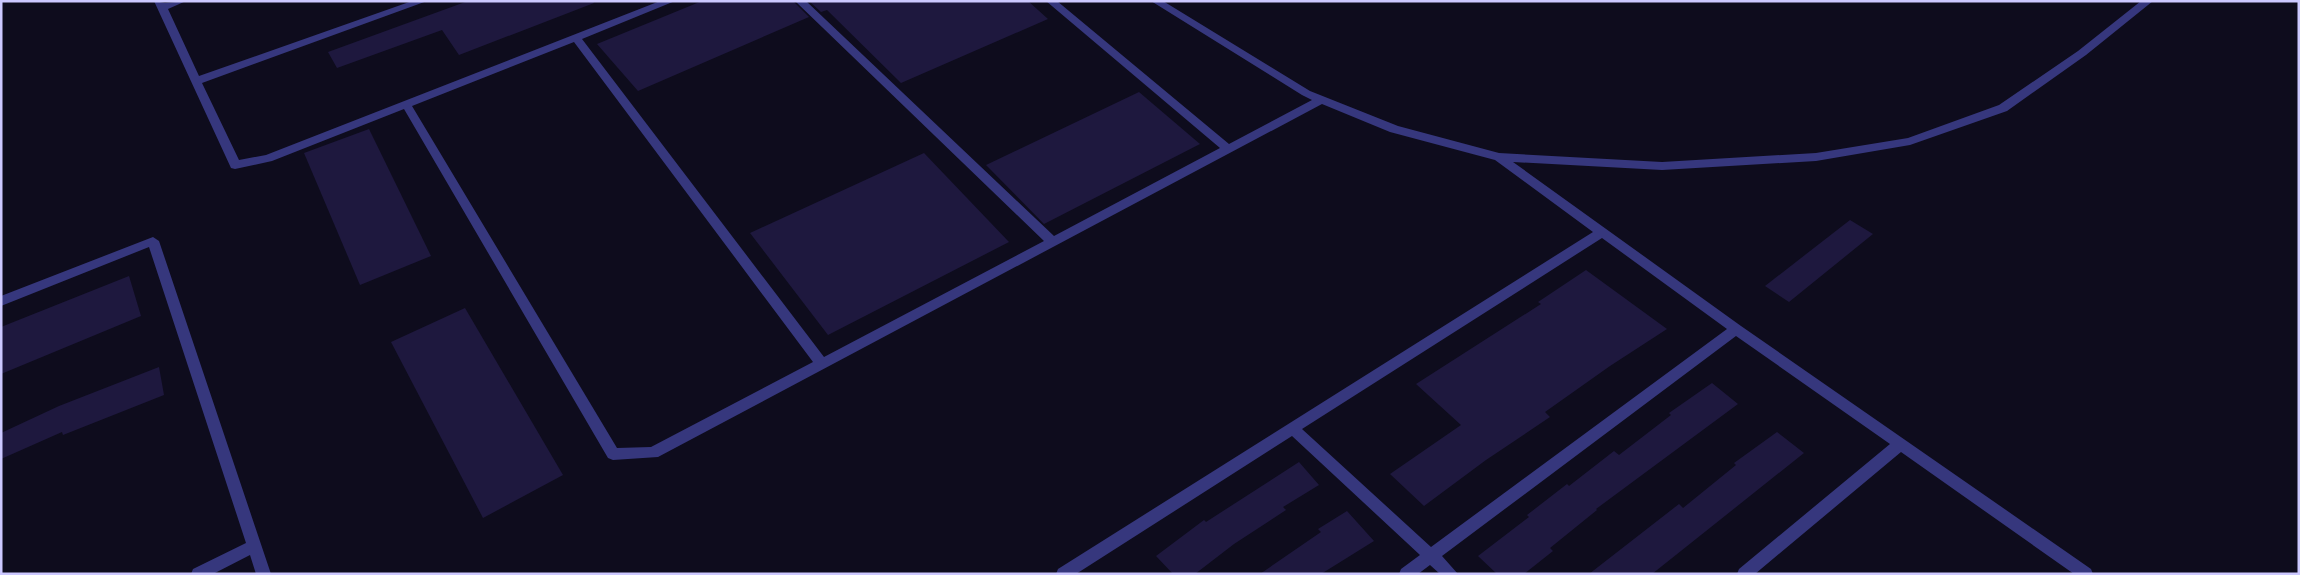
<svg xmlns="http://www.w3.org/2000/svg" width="2300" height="575" viewBox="0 0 2300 575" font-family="'Exo 2',sans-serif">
<rect width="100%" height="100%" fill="#0e0c1d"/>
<g fill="#1e183e">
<polygon points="468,1 593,1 594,3 459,55 442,30 337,68 328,52"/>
<polygon points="702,1 793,1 809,17 638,91 597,44"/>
<polygon points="809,1 1028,1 1048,19 901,83 827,10 821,12"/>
<polygon points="1139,92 1200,144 1044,224 986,165"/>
<polygon points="369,129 431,256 360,285 304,153"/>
<polygon points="924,153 1009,242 828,335 750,233"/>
<polygon points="1850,220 1873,234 1789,302 1765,286"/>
<polygon points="1586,270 1667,329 1610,366 1545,412 1550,417 1486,460 1424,506 1390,474 1461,425 1416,384 1541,304 1538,302"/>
<polygon points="129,276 141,316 1,374 1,327"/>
<polygon points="465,308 563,475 483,518 391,342"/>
<polygon points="159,367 164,395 63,435 62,432 1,459 1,433 59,406"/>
<polygon points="1712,383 1738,404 1596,509 1597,510 1550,548 1553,551 1524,574 1497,574 1478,556 1529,517 1527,515 1567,484 1569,486 1614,451 1619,455 1671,415 1669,413"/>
<polygon points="1777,432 1804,453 1652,574 1589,574 1679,504 1683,508 1736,465 1734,463"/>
<polygon points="1299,462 1319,485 1283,507 1286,510 1234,544 1195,574 1173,574 1156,556 1204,520 1206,522"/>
<polygon points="1347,511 1374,541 1321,574 1260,574 1321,532 1318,529"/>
</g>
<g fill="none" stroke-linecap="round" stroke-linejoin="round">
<g fill="#36377d" fill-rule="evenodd">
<path d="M 154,1 L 165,3 L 186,1 L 168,9 L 199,76 L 412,1 L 427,1 L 202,83 L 239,160 L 266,155 L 660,1 L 675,1 L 582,39 L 824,357 L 1044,241 L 795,1 L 806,1 L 1054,236 L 1220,148 L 1046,1 L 1057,1 L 1229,144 L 1312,100 L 1302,95 L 1151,1 L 1163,1 L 1310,91 L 1398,126 L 1499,153 L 1662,162 L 1816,153 L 1908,138 L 1999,105 L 2078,51 L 2141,1 L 2153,1 L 2086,55 L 2007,111 L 1910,145 L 1816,161 L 1662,170 L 1513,162 L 1741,326 L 2091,569 L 2093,574 L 2074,574 L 1901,452 L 1755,574 L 1737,574 L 1739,569 L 1890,444 L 1736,336 L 1442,556 L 1458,574 L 1440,574 L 1430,565 L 1418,574 L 1399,574 L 1401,569 L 1420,555 L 1292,436 L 1076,574 L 1056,574 L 1058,569 L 1593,232 L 1495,160 L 1390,132 L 1322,104 L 658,457 L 613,460 L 608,458 L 404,109 L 272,161 L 235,169 L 231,168 ZM 574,42 L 813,362 L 651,447 L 617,448 L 412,106 ZM 1602,238 L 1727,329 L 1431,547 L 1302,429 Z"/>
<polygon points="153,237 159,241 271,574 256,574 250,555 213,574 191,574 193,569 246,543 149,247 1,306 1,296"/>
</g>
</g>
<rect width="2300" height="575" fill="none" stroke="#ccc8ff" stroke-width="5"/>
</svg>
